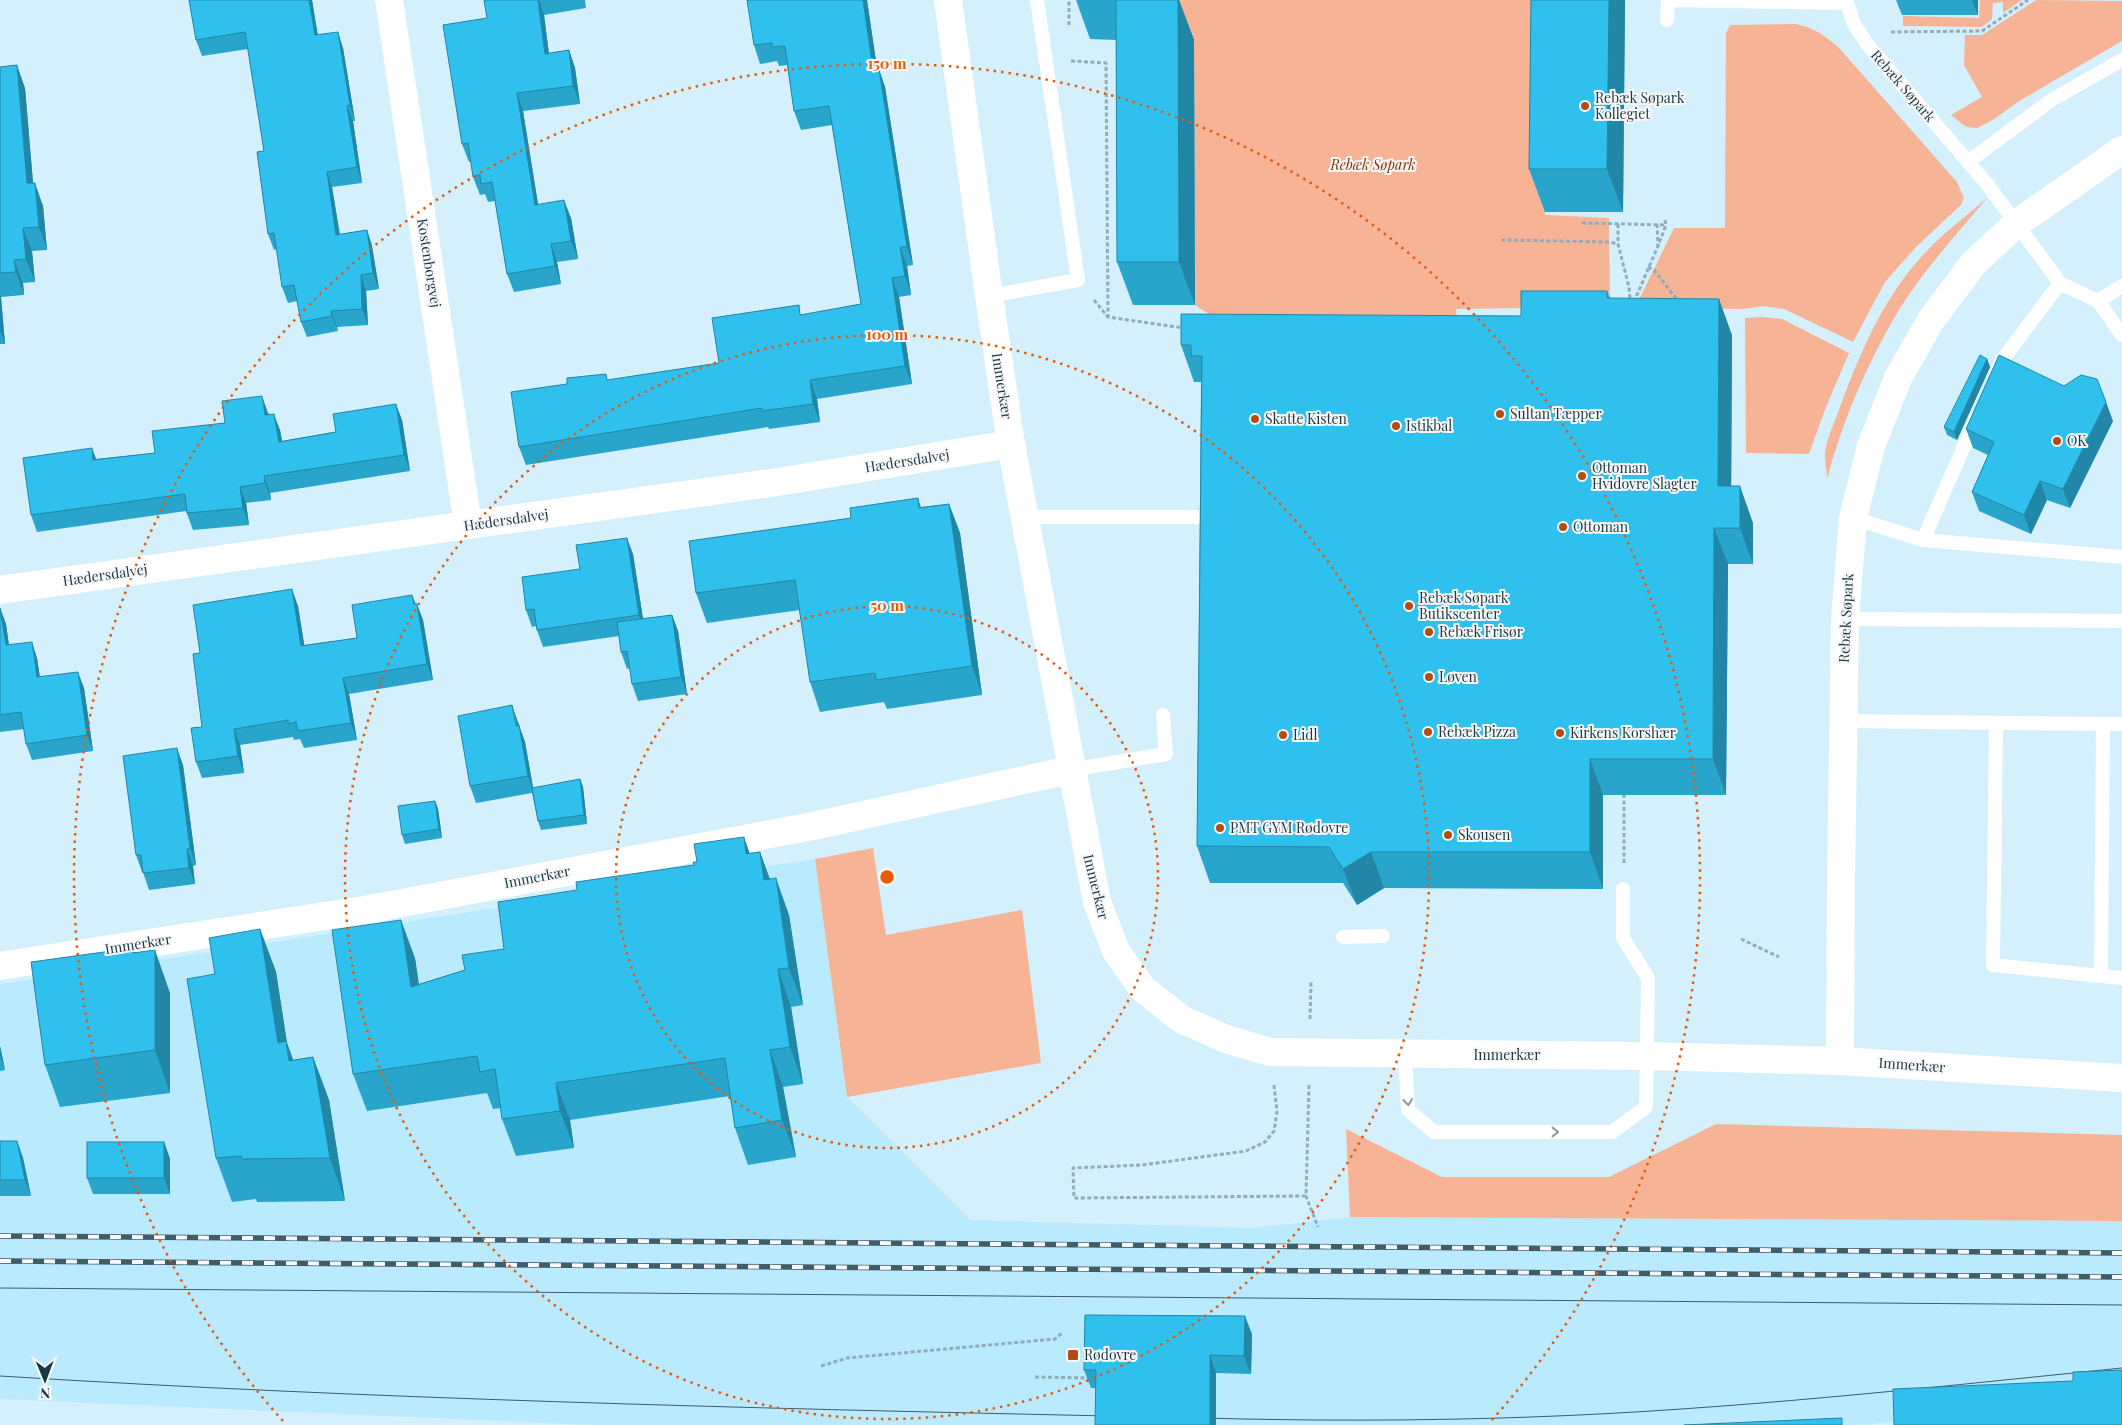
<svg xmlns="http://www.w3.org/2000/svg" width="2122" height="1425" viewBox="0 0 2122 1425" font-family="'Playfair Display',serif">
<rect width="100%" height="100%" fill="#d4f0fc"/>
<polygon fill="#baeafe" points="815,859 847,1097 970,1220 1254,1228 1350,1217 2122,1221 2122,1393 1863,1425 593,1425 0,1399 0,984"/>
<g fill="#f6b396">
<polygon points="1153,0 1547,0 1545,215 1609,218 1610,307 1456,309 1458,332 1219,321 1195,305 1194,40"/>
<polygon points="1980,0 2022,0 2003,13 2003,2 1993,3 1992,19 1982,27 1903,26 1903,16 1979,18"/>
<polygon points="2036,0 2122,1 2122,41 2021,100 1991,121 1977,128 1966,127 1951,115 1982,97 1964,65 1965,35 1982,35"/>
<path d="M 1796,24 C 1815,28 1826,36 1840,49 L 1957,182 L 1964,198 L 1961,205 L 1916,247 L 1885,282 L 1853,342 L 1784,309 L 1763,306 L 1744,309 L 1635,308 L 1674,228 L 1725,228 L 1726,33 L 1730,25 L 1734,25 Z"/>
<path d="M 1987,198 C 1956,235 1921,273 1896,315 C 1866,366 1842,422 1827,479 C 1827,472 1825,464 1825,456 C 1825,442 1833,426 1838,413 C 1858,357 1882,300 1922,256 C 1942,234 1965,217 1987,198 Z"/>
<polygon points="1762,317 1782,319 1849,353 1826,407 1809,454 1746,453 1745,318"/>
<polygon points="873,848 886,935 1022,910 1041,1063 847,1097 815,859"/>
<polygon points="1716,1124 2122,1135 2122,1221 1350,1217 1346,1129 1442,1177 1609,1177"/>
</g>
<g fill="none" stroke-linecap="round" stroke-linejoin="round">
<g stroke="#90aeb9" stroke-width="3" stroke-dasharray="4 2.5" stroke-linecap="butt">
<polyline points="1069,25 1069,0"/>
<polyline points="1891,32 1982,31 2028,0"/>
<polyline points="1071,61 1106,63 1108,317"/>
<polyline points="1582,223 1666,225"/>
<polyline points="1618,224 1618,244 1629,287 1630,300"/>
<polyline points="1657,224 1658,246 1666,225 1665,220"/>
<polyline points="1501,240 1609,242 1618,244"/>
<polyline points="1648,267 1654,270 1678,301"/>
<polyline points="1094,300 1108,317 1184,328"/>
<polyline points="1634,302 1658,246"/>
<polyline points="1624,863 1624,792"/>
<polyline points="1741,939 1779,957"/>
<polyline points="1310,1019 1311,982"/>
<polyline points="1274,1085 1277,1112 1274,1131 1265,1142 1246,1151 1142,1165 1073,1168 1074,1198 1306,1196"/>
<polyline points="1309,1085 1306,1196 1318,1227"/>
<polyline points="821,1366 847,1358 1055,1339 1063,1332"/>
<polyline points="1035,1377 1089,1378"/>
</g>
<g stroke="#fff" stroke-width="14">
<polyline points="1846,0 1854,24 1867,44 1987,184 2060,283 2098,301 2122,335"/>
<polyline points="1667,20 1668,0 1846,3"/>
<polyline points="1968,162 2053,99 2122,60"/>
<polyline points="989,296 1078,280 1037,0"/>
<polyline points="2098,301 2122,286"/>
<polyline points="1996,374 2003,359 2060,283"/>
<polyline points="1024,517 1196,517"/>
<polyline points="1853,518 1923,540 1976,419"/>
<polyline points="1923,540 2122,557"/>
<polyline points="1845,619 2122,621"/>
<polyline points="1842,721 2103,724 2101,976 2122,978"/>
<polyline points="1996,723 1993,965 2101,976"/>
<polyline points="2103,724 2122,724"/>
<polyline points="1070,770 1166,754 1163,715"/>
<polyline points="1343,937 1383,936"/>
<polyline points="1405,1054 1408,1110 1434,1132 1612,1132 1646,1107 1648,978 1623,938 1623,889"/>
</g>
<g stroke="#fff" stroke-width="28">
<polyline points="389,0 468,525"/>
<polyline points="948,0 989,296 1011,444 1097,902 1116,951 1142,988 1181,1019 1226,1039 1270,1052 1647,1056 1840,1061 2122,1078"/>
<polyline points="0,590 771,483 1011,444"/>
<polyline points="0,966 364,910 813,826 1070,770"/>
<polyline points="1840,1061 1841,878 1845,619 1853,518 1871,446 1898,378 1931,320 1973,264 2016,224 2122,150"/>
</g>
<g stroke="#3e5d68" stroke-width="1">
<polyline points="0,1288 2122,1305"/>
<path d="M 0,1376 C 369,1399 739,1408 1109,1416"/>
<path d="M 1202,1418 C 1311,1421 1421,1421 1531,1417 C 1728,1410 1925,1388 2122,1368"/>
</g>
<g stroke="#3e5d68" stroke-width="5.5">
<g id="rail">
<polyline points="0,1236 2122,1253"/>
<polyline points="0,1261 2122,1277"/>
</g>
</g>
<use href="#rail" stroke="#f8f8f8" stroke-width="4" stroke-dasharray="11" stroke-linecap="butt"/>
</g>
<g fill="#29a5cc">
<polygon points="189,0 312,0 318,35 343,48 355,121 353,121 362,183 332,187 340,234 367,230 372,246 379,289 366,291 368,325 337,327 338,331 307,337 301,322 297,301 288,303 282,287 277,249 274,250 268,234 264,151 248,49 202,56 196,40"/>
<polygon points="484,0 585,0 586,8 544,15 549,53 569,50 575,68 580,104 523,111 538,204 571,218 578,259 557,262 561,284 514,292 507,274 495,201 488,202 485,194 480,195 473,177 471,162 469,162 462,144 487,18"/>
<polygon points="747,0 867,0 877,69 885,87 913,265 907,266 911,295 899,297 912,384 817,399 820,422 769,429 768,427 526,465 519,447 608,380 719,363 802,315 861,304 832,125 801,130 794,111 787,65 779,66 777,61 760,64 754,45"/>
<polygon points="1076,0 1179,0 1194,40 1195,305 1133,305 1117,262 1116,40 1090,39"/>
<polygon points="1531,0 1625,0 1623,212 1545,212 1529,169"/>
<polygon points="1896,0 1978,0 1978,15 1902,15"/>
<polygon points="0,67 25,88 33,183 43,206 47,250 32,251 35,282 23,283 24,295 1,297 5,344 0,344"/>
<polygon points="1607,291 1610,298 1732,335 1731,486 1753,523 1753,564 1728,564 1726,795 1603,795 1603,889 1384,888 1357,905 1343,883 1210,883 1197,846 1201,384 1201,382 1194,382 1181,345 1521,316"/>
<polygon points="1987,359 1990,367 1957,440 1947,435 1944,427"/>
<polygon points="268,413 269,414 280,430 282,441 402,420 410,471 270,493 271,500 246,503 249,525 193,530 186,511 37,532 31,515 96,459 155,453 225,423"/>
<polygon points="2113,421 2070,508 2047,500 2031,534 1979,511 1972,492 1988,455 1973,448 1966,429"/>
<polygon points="918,498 921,507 949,504 960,533 982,695 887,709 884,702 820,712 810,682 800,610 707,623 696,593 851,518"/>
<polygon points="633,554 643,619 672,615 678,631 687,694 638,701 632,684 630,668 627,669 621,652 619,636 543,647 537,630 536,626 532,627 526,610 580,569"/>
<polygon points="412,595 416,604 423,620 433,680 349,694 357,740 304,748 300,739 294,740 293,737 240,745 244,773 202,778 196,762 202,727 200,653 298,606 304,645 357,638"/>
<polygon points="0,608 6,624 9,645 37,658 40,677 84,688 93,751 32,760 26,744 24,729 0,732"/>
<polygon points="518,722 520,729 525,742 533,788 580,779 583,787 587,824 541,830 538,821 532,793 476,803 470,786"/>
<polygon points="183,765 196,865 193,866 195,884 149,890 143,872 142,872 136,855"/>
<polygon points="435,801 438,809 442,838 405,844 402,835"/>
<polygon points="760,852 770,879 789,915 803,1005 791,1007 803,1084 783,1087 796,1157 748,1165 735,1128 730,1096 570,1120 574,1148 516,1156 502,1119 501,1108 493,1109 487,1093 367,1111 353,1074 415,958 419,984 465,970 504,949 577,890"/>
<polygon points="260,929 276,972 287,1043 293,1060 313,1057 329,1100 345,1201 257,1202 256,1199 232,1202 216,1158 215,974"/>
<polygon points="133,948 135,953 170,993 170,1093 60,1107 45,1065"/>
<polygon points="0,1046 5,1070 0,1071"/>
<polygon points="0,1141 17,1141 23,1158 31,1196 0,1196"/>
<polygon points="164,1142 170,1159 170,1194 93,1194 87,1178"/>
<polygon points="1252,1334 1251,1374 1216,1373 1096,1388 1091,1388 1084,1370"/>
</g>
<g fill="#2286a6">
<polygon points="309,0 312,0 320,51 315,35"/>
<polygon points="538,0 539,0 544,15 551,72 545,54"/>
<polygon points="863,0 867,0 880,88 873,69"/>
<polygon points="1178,0 1179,0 1194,40 1195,305 1179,262"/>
<polygon points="1609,0 1625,0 1623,212 1607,169"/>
<polygon points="1972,0 1978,0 1978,15"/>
<polygon points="338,32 343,48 355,121 350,105"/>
<polygon points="569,50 575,68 580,104 573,86"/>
<polygon points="17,65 25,88 35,206 27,183"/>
<polygon points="879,69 885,87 913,265 907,247"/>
<polygon points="517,93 523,111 541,223 535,205"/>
<polygon points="347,106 353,121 362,183 357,167"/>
<polygon points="327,172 332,187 342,250 336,235"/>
<polygon points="35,183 43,206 47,250 39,227"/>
<polygon points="564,200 571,218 578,259 571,241"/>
<polygon points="23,228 32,251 35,282 26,259"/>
<polygon points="367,230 372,246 379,289 373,273"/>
<polygon points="551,244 557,262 561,284 555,266"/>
<polygon points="900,247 907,266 911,295 905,276"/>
<polygon points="14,260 23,283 24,295 16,272"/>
<polygon points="361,275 366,291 368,325 362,309"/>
<polygon points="892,278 899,297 912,384 905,366"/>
<polygon points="0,295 1,297 5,344 0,331"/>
<polygon points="1719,299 1732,335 1731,522 1718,486"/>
<polygon points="331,311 337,327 338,331 332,316"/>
<polygon points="1987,359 1990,367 1957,440 1954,432"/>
<polygon points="810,380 817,399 820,422 813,404"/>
<polygon points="262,396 268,413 271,431 265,415"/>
<polygon points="2106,402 2113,421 2070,508 2063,489"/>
<polygon points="396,404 402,420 410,471 404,455"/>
<polygon points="274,414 280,430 285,458 279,442"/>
<polygon points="92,448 98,464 93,460"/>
<polygon points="264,476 270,493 271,500 265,483"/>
<polygon points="2040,481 2047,500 2031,534 2024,515"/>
<polygon points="1740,486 1753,523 1753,564 1740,528"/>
<polygon points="240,487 246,503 249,525 243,508"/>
<polygon points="949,504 960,533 982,695 972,666"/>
<polygon points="1714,528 1728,564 1726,795 1713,759"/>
<polygon points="627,538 633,554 645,632 639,615"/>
<polygon points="292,589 298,606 307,662 301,646"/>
<polygon points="417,604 423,620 433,680 427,664"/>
<polygon points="0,608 6,624 11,661 6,645"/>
<polygon points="672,615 678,631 687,694 681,677"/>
<polygon points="32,642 37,658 42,693 37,677"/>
<polygon points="78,672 84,688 93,751 87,735"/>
<polygon points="343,678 349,694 357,740 351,723"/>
<polygon points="512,705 525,742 534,793 528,776"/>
<polygon points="234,729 240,745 244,773 238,756"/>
<polygon points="177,748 183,765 196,865 190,848"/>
<polygon points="1590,759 1603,795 1603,889 1590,852"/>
<polygon points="580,779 583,787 587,824 584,815"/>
<polygon points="435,801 438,809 442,838 439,829"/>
<polygon points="744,837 757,874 746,854"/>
<polygon points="187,849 193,866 195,884 189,868"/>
<polygon points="760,852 773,889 764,880"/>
<polygon points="1371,852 1384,888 1357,905 1343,869"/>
<polygon points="776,878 789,915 803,1005 789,968"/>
<polygon points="401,920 415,958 424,1024 411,987"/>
<polygon points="260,929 276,972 287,1043 302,1084 278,1043"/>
<polygon points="155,950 170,993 170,1093 155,1050"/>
<polygon points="778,969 791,1007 803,1084 790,1047"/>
<polygon points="0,1046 5,1070 0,1056"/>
<polygon points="770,1050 783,1087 796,1157 782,1120"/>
<polygon points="313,1057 329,1100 345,1201 330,1158"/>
<polygon points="556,1083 570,1120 574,1148 560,1111"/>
<polygon points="17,1141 23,1158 31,1196 25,1180"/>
<polygon points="164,1142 170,1159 170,1194 164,1178"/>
<polygon points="1245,1316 1252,1334 1251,1374 1244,1356"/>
<polygon points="1210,1355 1216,1373 1216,1425 1210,1425"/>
</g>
<g fill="#30c0ed" stroke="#2286a6">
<polygon points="189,0 309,0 315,35 338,32 350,105 347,106 357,167 327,172 336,235 367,230 373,273 361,275 362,309 331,311 332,316 301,322 294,285 282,287 274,233 268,234 257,152 264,151 245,32 196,40"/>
<polygon points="484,0 538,0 545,54 569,50 573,86 517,93 535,205 564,200 571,241 551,244 555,266 507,274 492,182 481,184 480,175 473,177 468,143 462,144 443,25 487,18"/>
<polygon points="747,0 863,0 873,69 879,69 907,247 900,247 905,276 892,278 905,366 810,380 813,404 762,411 762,408 519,447 511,392 567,384 567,378 606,374 607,380 719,363 712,318 799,305 800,315 861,304 829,106 794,111 785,46 772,47 772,43 754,45"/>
<polygon points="1116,0 1178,0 1179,262 1117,262"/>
<polygon points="1531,0 1609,0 1607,169 1529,169"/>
<polygon points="17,65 27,183 35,183 39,227 23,228 26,259 14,260 16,272 0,273 0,67"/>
<polygon points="1521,291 1607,291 1607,298 1719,299 1718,486 1740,486 1740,528 1714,528 1713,759 1590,759 1590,852 1371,852 1343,869 1329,847 1197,846 1202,356 1191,356 1191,345 1181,345 1181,314 1521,316"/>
<polygon points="1980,355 1987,359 1954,432 1944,427"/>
<polygon points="1999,355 2064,386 2081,375 2097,379 2106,402 2063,489 2040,481 2024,515 1972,492 1994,442 1966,429"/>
<polygon points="262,396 265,415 274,414 279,442 336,432 333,414 396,404 404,455 264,476 265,483 240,487 243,508 187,513 185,494 31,515 23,458 92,448 93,460 155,453 152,431 225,423 222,401"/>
<polygon points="918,498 919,508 949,504 972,666 876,680 875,673 810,682 795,580 696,593 689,541 851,518 850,508"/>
<polygon points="627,538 639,615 537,630 534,609 526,610 522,577 580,569 576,545"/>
<polygon points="292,589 301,646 357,638 352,605 412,595 414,604 417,604 427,664 343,678 351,723 298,731 296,722 288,724 288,720 234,729 238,756 196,762 191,728 202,727 193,654 200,653 193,605"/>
<polygon points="0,608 6,645 32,642 37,677 78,672 87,735 26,744 21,712 0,715"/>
<polygon points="672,615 681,677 632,684 627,651 621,652 617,622"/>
<polygon points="512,705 516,726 519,725 528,776 470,786 458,716"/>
<polygon points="177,748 190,848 187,849 189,868 143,873 141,855 136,855 123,756"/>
<polygon points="580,779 584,815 538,821 532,788"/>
<polygon points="435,801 439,829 402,835 398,806"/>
<polygon points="744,837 746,854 760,852 764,880 776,878 789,968 778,969 790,1047 770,1050 782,1120 735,1128 725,1058 556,1083 560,1111 502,1119 495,1069 480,1072 477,1056 353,1074 332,930 401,920 411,987 465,970 462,955 504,949 498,902 577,890 576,882 694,865 693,862 697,862 694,844"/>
<polygon points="260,929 278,1043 286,1041 289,1061 313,1057 330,1158 242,1159 241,1156 216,1158 187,979 215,974 209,938"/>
<polygon points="133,948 133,953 155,950 155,1050 45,1065 31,962"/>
<polygon points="0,1141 17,1141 25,1180 0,1180"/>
<rect x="87" y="1142" width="77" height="36"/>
<polygon points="1085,1315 1245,1316 1244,1356 1210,1355 1210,1425 1095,1425 1096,1370 1084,1370"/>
<polygon points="2122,1370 2122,1425 1894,1425 1893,1389 2073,1381 2073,1372"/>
<polygon points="1842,1418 1842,1425 1684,1425"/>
</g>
<defs><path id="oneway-chevron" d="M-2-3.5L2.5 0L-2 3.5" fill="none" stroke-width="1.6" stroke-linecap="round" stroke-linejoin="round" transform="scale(1.25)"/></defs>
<g stroke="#8c9ca1">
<use href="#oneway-chevron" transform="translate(1408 1102) rotate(84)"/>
<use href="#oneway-chevron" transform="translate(1555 1132)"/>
</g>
<g fill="none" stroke="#e8590c" stroke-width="2.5" stroke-dasharray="2.5 5">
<circle cx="887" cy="877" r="271"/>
<circle cx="887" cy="877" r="542"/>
<path d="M283 1421A813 813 0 1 1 1491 1421"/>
</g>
<g fill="#b04d16" stroke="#f8f8f8" stroke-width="2">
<circle cx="1585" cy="106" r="5"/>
<circle cx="1500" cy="414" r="5"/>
<circle cx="1255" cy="419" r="5"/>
<circle cx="1396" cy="426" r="5"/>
<circle cx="2057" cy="441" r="5"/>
<circle cx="1582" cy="476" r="5"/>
<circle cx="1563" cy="527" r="5"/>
<circle cx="1409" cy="606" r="5"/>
<circle cx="1429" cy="632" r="5"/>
<circle cx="1429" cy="677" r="5"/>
<circle cx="1428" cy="732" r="5"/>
<circle cx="1560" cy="733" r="5"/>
<circle cx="1283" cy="735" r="5"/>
<circle cx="1220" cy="828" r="5"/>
<circle cx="1448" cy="835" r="5"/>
<rect x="1067" y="1349" width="12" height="12" rx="2.5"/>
</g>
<g text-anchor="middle" stroke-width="4" stroke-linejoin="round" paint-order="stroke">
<g font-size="14" fill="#183843" stroke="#f8f8f8">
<text transform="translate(1903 86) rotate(49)" y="5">Rebæk Søpark</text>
<text transform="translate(429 263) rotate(81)" y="5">Kostenborgvej</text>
<text transform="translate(1002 386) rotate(81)" y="5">Immerkær</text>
<text transform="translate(907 461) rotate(-9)" y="5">Hædersdalvej</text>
<text transform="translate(506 520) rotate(-8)" y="5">Hædersdalvej</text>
<text transform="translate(105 575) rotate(-8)" y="5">Hædersdalvej</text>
<text transform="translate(1846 618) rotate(-87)" y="5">Rebæk Søpark</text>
<text transform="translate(537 877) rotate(-11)" y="5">Immerkær</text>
<text transform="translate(1096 887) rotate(76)" y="5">Immerkær</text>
<text transform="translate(138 944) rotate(-9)" y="5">Immerkær</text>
<text x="1507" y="1060">Immerkær</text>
<text transform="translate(1912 1065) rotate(4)" y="5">Immerkær</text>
</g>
<g font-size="14" fill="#183843" stroke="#f8f8f8" text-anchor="start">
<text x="1595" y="103">Rebæk Søpark<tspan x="1595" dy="16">Kollegiet</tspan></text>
<text x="1510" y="419">Sultan Tæpper</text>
<text x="1265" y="424">Skatte Kisten</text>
<text x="1406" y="431">Istikbal</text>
<text x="2067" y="446">OK</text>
<text x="1592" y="473">Ottoman<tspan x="1592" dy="16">Hvidovre Slagter</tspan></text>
<text x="1573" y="532">Ottoman</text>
<text x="1419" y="603">Rebæk Søpark<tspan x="1419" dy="16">Butikscenter</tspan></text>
<text x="1439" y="637">Rebæk Frisør</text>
<text x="1439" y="682">Løven</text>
<text x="1438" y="737">Rebæk Pizza</text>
<text x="1570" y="738">Kirkens Korshær</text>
<text x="1293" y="740">Lidl</text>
<text x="1230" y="833">PMT GYM Rødovre</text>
<text x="1458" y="840">Skousen</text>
<text x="1084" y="1360">Rødovre</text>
</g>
<g font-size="14" font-style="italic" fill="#7e3206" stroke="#f8f8f8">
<text x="1373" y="170">Rebæk Søpark</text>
</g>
</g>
<circle cx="887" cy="877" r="8" fill="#e8590c" stroke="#f8f8f8" stroke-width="2.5"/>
<g font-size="15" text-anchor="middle" font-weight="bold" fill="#e8590c" stroke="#f8f8f8" stroke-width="4" stroke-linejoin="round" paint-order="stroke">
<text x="887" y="69">150 m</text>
<text x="887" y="340">100 m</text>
<text x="887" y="611">50 m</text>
</g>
<g transform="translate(45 1380) rotate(179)" stroke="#f8f8f8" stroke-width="4" paint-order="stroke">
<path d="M0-4L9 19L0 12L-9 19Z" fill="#183843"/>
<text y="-8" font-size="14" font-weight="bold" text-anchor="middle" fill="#183843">N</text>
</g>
</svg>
